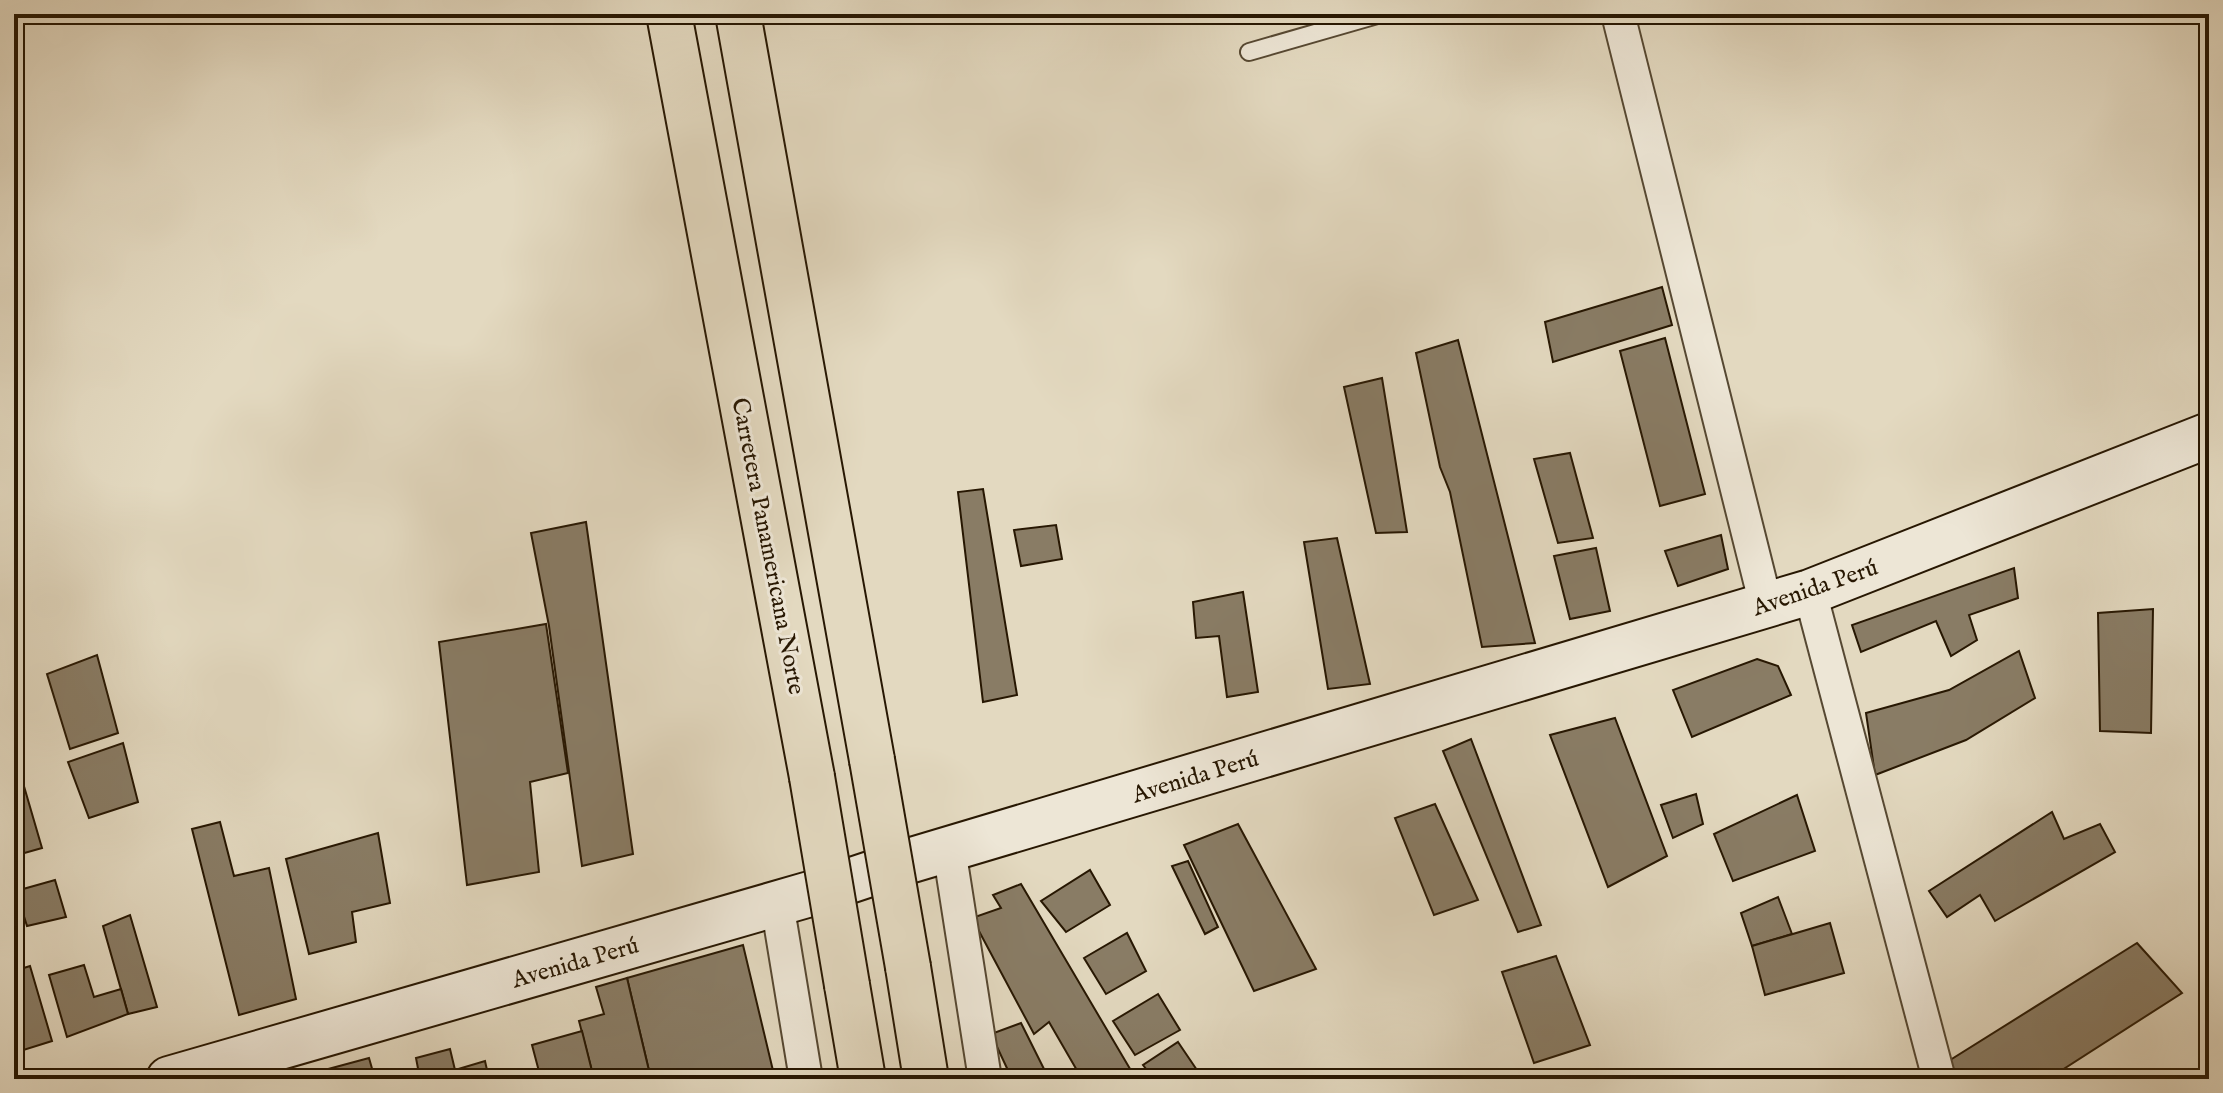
<svg xmlns="http://www.w3.org/2000/svg" width="2223" height="1093" viewBox="0 0 2223 1093" font-family="'IM FELL English',serif">
<rect width="100%" height="100%" fill="#e3d9c0"/>
<filter id="stains"><feTurbulence type="fractalNoise" baseFrequency=".0025" numOctaves="4"/><feColorMatrix values="0 0 0 0 .2 0 0 0 0 .09 0 0 0 0 .02 0 0 0 .5 -.17"/></filter>
<radialGradient id="worn" r=".72"><stop offset=".6" stop-color="#630" stop-opacity="0"/><stop offset="1" stop-color="#630" stop-opacity=".3"/></radialGradient>
<g fill="#897c65" stroke="#271702" stroke-width="2">
<polygon points="1662,287 1672,325 1553,362 1545,322"/>
<polygon points="1665,338 1705,494 1660,506 1620,351"/>
<polygon points="1458,340 1535,643 1482,647 1450,492 1440,467 1416,353"/>
<polygon points="1382,378 1407,532 1376,533 1344,387"/>
<polygon points="1570,453 1593,538 1558,543 1534,459"/>
<polygon points="983,489 1017,695 983,702 958,492"/>
<polygon points="586,522 633,854 582,866 549,626 531,533"/>
<polygon points="1056,525 1062,559 1021,566 1014,530"/>
<polygon points="1721,535 1728,569 1678,586 1665,551"/>
<polygon points="1337,538 1370,684 1328,689 1304,542"/>
<polygon points="1596,548 1610,611 1570,619 1554,556"/>
<polygon points="2014,568 2018,598 1969,615 1977,640 1951,656 1936,621 1861,652 1852,625"/>
<polygon points="1243,592 1258,692 1227,697 1219,636 1196,638 1193,602"/>
<polygon points="2153,609 2151,733 2100,731 2098,613"/>
<polygon points="546,624 568,773 530,782 539,872 467,885 439,642"/>
<polygon points="2019,651 2035,698 1966,740 1875,775 1866,713 1949,690"/>
<polygon points="97,655 118,733 70,749 47,674"/>
<polygon points="1757,659 1778,666 1791,695 1692,737 1673,690"/>
<polygon points="1615,718 1667,856 1608,887 1550,735"/>
<polygon points="1471,739 1541,925 1518,932 1443,751"/>
<polygon points="123,743 138,802 89,818 68,762"/>
<polygon points="14,752 42,848 14,856"/>
<polygon points="1696,794 1703,824 1673,838 1661,805"/>
<polygon points="1797,795 1815,851 1733,881 1714,834"/>
<polygon points="1435,804 1478,900 1434,915 1395,818"/>
<polygon points="2052,812 2064,839 2100,824 2115,852 1995,921 1980,895 1947,917 1929,891"/>
<polygon points="220,822 234,876 269,868 296,999 239,1015 192,829"/>
<polygon points="1238,824 1316,969 1254,991 1184,845"/>
<polygon points="378,833 390,903 352,912 356,942 309,954 286,859"/>
<polygon points="1188,861 1218,927 1205,934 1172,866"/>
<polygon points="1090,870 1110,905 1066,932 1041,901"/>
<polygon points="55,880 66,917 27,926 16,891"/>
<polygon points="1021,884 1136,1079 1082,1079 1049,1022 1034,1034 972,918 1001,908 993,895"/>
<polygon points="1778,897 1792,934 1752,946 1741,913"/>
<polygon points="130,915 157,1007 128,1014 103,926"/>
<polygon points="1830,923 1844,973 1765,995 1752,946"/>
<polygon points="1127,933 1146,971 1106,994 1084,958"/>
<polygon points="2137,943 2182,993 2048,1079 1959,1079 1947,1062"/>
<polygon points="743,945 775,1079 651,1079 627,978"/>
<polygon points="1556,956 1590,1045 1534,1063 1502,972"/>
<polygon points="84,965 94,997 121,989 128,1014 67,1037 49,975"/>
<polygon points="30,966 52,1041 14,1053 14,971"/>
<polygon points="627,978 651,1079 594,1079 579,1021 604,1014 596,987"/>
<polygon points="1158,994 1180,1030 1135,1055 1113,1021"/>
<polygon points="1021,1023 1049,1079 1012,1079 991,1034"/>
<polygon points="582,1031 594,1079 541,1079 532,1045"/>
<polygon points="1178,1042 1203,1079 1154,1079 1143,1065"/>
<polygon points="450,1049 455,1070 485,1061 489,1079 420,1079 416,1058"/>
<polygon points="369,1058 375,1079 318,1079 317,1072"/>
</g>
<g fill="none" stroke-linecap="round" stroke-linejoin="round">
<g stroke="#564832" stroke-width="20">
<polyline id="lane" points="1249,52 1381,14"/>
</g>
<g stroke="#564832" stroke-width="36">
<g id="street">
<polyline points="1618,14 1766,605"/>
<polyline points="1810,592 1939,1079"/>
<polyline points="949,849 985,1079"/>
<polyline points="777,903 806,1079"/>
</g>
</g>
<g stroke="#271702" stroke-width="48">
<polyline id="secondary" points="169,1079 810,894 912,860 1810,592 2209,435"/>
</g>
<g stroke="#271702" stroke-width="48">
<g id="highway">
<polyline points="669,14 812,777"/>
<polyline points="738,14 872,760"/>
<polyline points="908,967 926,1079"/>
<polyline points="847,985 863,1079"/>
</g>
</g>
<use href="#lane" stroke="#ede6d6" stroke-width="16"/>
<use href="#street" stroke="#ede6d6" stroke-width="32"/>
<use href="#secondary" stroke="#ede6d6" stroke-width="44"/>
<use href="#highway" stroke="#e3d9c0" stroke-width="44"/>
<g stroke="#271702" stroke-width="48" stroke-linecap="butt">
<g id="highway-bridge">
<polyline points="872,760 908,967"/>
<polyline points="812,777 847,985"/>
</g>
</g>
<use href="#highway-bridge" stroke="#e3d9c0" stroke-width="44"/>
</g>
<g text-anchor="middle" stroke-width="6" stroke-linejoin="round" paint-order="stroke">
<g font-size="24" fill="#271702" stroke="#ede6d6">
<text transform="translate(769 546) rotate(79)" y="8">Carretera Panamericana Norte</text>
<text transform="translate(1815 587) rotate(-19)" y="8">Avenida Perú</text>
<text transform="translate(1195 776) rotate(-17)" y="8">Avenida Perú</text>
<text transform="translate(575 962) rotate(-16)" y="8">Avenida Perú</text>
</g>
</g>
<rect width="2223" height="1093" fill="none" stroke="#e3d9c0" stroke-width="48"/>
<rect x="16" y="16" width="2191" height="1061" fill="none" stroke="#271702" stroke-width="4"/>
<rect x="24" y="24" width="2175" height="1045" fill="none" stroke="#271702" stroke-width="2"/>
<rect width="100%" height="100%" filter="url(#stains)"/>
<rect width="100%" height="100%" fill="url(#worn)"/>
</svg>
